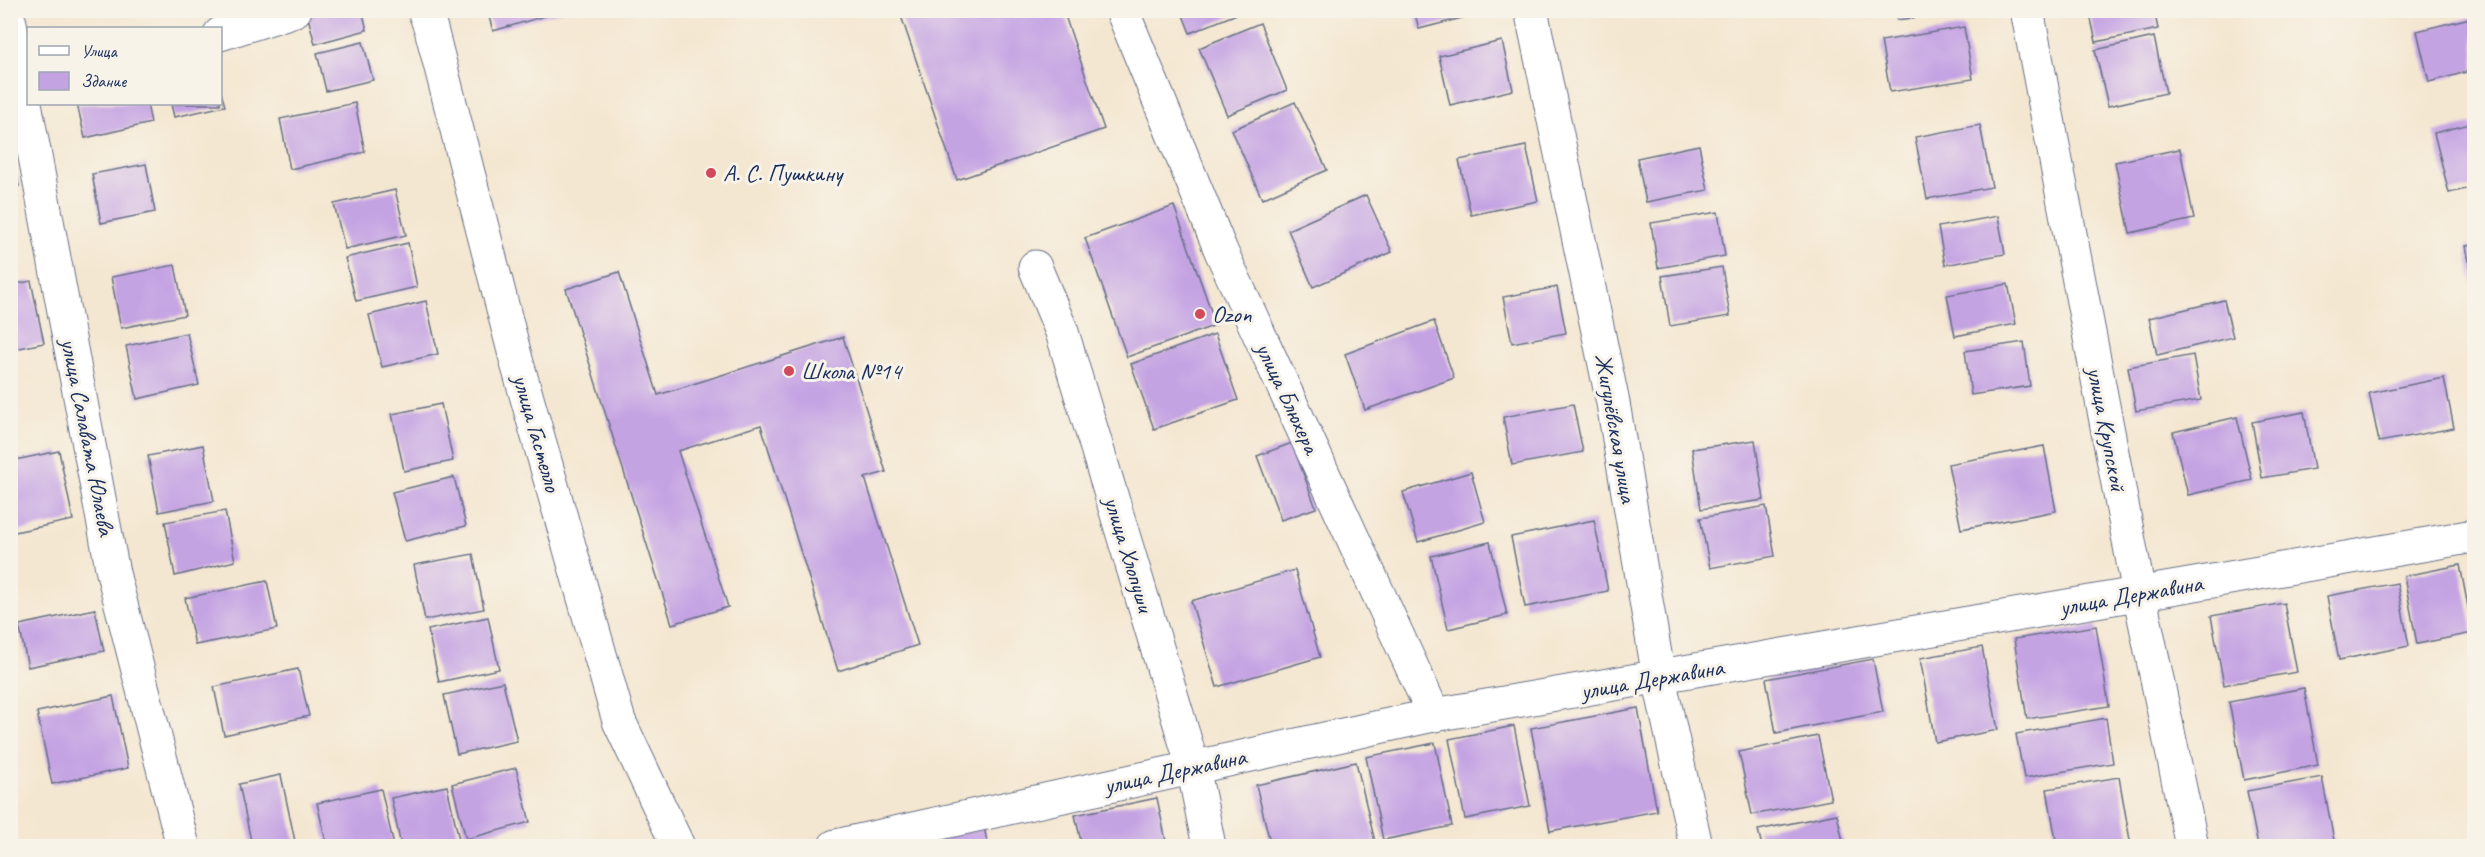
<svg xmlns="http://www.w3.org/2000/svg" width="2485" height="857" viewBox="0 0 2485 857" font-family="Caveat,sans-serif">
<rect width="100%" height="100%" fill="#f7f3e8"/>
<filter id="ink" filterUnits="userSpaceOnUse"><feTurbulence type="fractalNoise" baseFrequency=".0167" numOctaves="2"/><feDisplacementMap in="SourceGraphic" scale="12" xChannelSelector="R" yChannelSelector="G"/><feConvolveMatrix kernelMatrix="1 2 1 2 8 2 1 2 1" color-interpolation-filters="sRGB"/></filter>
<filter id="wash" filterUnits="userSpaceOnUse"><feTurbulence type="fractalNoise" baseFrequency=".008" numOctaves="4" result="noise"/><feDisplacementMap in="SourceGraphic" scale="24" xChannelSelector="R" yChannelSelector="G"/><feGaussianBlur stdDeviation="1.35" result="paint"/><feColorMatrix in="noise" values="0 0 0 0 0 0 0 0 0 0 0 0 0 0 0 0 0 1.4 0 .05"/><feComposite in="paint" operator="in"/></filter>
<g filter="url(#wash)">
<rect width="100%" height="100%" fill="#f4e7d1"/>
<g id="blocks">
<g fill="#c4a3e3">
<polygon points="306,10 362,10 367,30 315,44"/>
<polygon points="487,10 562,10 562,11 493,31"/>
<polygon points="899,10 1063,10 1104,129 957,180"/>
<polygon points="1181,10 1244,10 1244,11 1190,33"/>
<polygon points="1414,10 1469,10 1470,16 1419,29"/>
<polygon points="1896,10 1957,10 1957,12 1897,20"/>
<polygon points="2089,10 2154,10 2158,29 2096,42"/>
<polygon points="2474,17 2474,70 2429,82 2417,31"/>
<polygon points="1260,23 1287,90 1227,115 1199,48"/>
<polygon points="1964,27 1973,79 1890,92 1881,41"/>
<polygon points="2154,37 2166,93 2108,106 2095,50"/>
<polygon points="1502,41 1513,90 1450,105 1439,56"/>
<polygon points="363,42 373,80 326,91 317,53"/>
<polygon points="220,89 225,106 174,117 171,104 220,104"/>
<polygon points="1295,102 1327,170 1262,199 1232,130"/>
<polygon points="355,103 365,152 290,169 280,119"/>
<polygon points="77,104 147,104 151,123 85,138"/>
<polygon points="2474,123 2474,187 2449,193 2434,133"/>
<polygon points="1980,125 1992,187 1927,199 1915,137"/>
<polygon points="1699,145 1708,190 1646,202 1637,158"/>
<polygon points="1526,146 1538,201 1471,215 1459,160"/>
<polygon points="10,149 19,186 10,187"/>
<polygon points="2180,149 2194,219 2130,233 2115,162"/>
<polygon points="146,164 155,212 101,223 92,174"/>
<polygon points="395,190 406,235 345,249 334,204"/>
<polygon points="1366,195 1392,252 1313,287 1288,230"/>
<polygon points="1174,206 1216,325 1127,357 1085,238"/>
<polygon points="1718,212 1725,256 1658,268 1651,223"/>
<polygon points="1998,216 2005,254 1945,265 1938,227"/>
<polygon points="408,243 417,287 356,301 345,258"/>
<polygon points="2474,245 2474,283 2473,283 2466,246"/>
<polygon points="175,265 185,315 121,328 111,277"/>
<polygon points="1722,267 1730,316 1670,326 1662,276"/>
<polygon points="619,272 658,395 843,337 886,472 865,478 918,645 838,671 761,425 678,451 728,607 672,624 566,289"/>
<polygon points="31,281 44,343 10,350 10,285"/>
<polygon points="2008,284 2016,324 1955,336 1947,295"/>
<polygon points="1557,287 1566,333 1512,343 1503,297"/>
<polygon points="2224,300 2233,337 2157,355 2149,318"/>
<polygon points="426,301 438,354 382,367 369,315"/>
<polygon points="1434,321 1454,378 1365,410 1345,354"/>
<polygon points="187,333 199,385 137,399 126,346"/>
<polygon points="1215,334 1238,400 1154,429 1131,364"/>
<polygon points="2024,342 2030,386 1971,395 1965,351"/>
<polygon points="2193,355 2201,400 2136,411 2128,367"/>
<polygon points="2444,378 2454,428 2379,442 2369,393"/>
<polygon points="441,404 453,461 404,471 392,414"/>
<polygon points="1573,404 1583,452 1512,465 1503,417"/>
<polygon points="2304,412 2314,469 2262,478 2252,422"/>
<polygon points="2237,417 2252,480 2188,495 2173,432"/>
<polygon points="1755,440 1764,500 1701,509 1692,449"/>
<polygon points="1292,443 1316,508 1281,520 1257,456"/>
<polygon points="203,445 214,501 159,512 148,456"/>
<polygon points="2044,446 2056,511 1961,529 1948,464"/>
<polygon points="59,451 73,520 10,533 10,461"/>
<polygon points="1471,472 1485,522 1418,542 1403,492"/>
<polygon points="454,477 466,526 405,541 392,492"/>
<polygon points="1766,506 1775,556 1710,568 1700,518"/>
<polygon points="225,511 235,561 175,576 165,522"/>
<polygon points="1594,520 1608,591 1525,607 1511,537"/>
<polygon points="1490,542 1507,615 1448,629 1431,556"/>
<polygon points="473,554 484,609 425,620 414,565"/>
<polygon points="2460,565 2473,633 2417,644 2404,576"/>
<polygon points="1295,570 1320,657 1217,687 1191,601"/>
<polygon points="267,581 277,629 195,645 185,598"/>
<polygon points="2397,583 2409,646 2339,660 2327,596"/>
<polygon points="2284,603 2297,672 2224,685 2211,616"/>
<polygon points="95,609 104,651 28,667 19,625"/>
<polygon points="488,617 499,669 439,682 428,630"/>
<polygon points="2096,626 2109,706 2027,719 2014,639"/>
<polygon points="1982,647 1998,730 1935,742 1920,658"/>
<polygon points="1873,659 1883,712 1776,733 1766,679"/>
<polygon points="298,669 309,716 224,735 214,687"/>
<polygon points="503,682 517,741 457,754 444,695"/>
<polygon points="2304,688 2318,765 2244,780 2229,702"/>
<polygon points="113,696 128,768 52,784 37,712"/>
<polygon points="1638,708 1657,811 1550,831 1531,728"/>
<polygon points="2106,718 2113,763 2024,778 2016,734"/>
<polygon points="1514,726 1530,806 1465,819 1449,739"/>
<polygon points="1818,736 1831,800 1752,815 1739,752"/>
<polygon points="1435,743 1452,826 1383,840 1366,757"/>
<polygon points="1356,762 1376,846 1271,846 1256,785"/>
<polygon points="516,768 530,822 466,839 452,784"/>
<polygon points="281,775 296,846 252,846 239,784"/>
<polygon points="2119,777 2131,846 2057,846 2047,789"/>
<polygon points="2322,777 2335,846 2258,846 2247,791"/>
<polygon points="447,786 460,844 447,846 401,846 391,798"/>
<polygon points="381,789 394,846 327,846 317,803"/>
<polygon points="1157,798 1167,846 1082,846 1075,815"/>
<polygon points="1837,814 1844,846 1762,846 1758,830"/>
<polygon points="984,827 988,846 900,846"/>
</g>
</g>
</g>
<g filter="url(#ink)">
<use href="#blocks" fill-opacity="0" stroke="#676f86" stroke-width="1.5"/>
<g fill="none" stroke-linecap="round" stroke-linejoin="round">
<g stroke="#676f86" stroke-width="35">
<g id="minor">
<polyline points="424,10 431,29 517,363 619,721 678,846"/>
<polyline points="1122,10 1221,251 1434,715"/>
<polyline points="1531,10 1613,403 1659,678 1696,846"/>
<polyline points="2027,10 2139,593 2192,846"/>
<polyline points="10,23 113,573 183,846"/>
<polyline points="220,34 295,10"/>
<polyline points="1035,267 1062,332 1193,767 1209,846"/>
<polyline points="835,846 1434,715 2474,536"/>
</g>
</g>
<use href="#minor" stroke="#fff" stroke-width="33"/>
</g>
</g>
<g fill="#d1495b" stroke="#f7f3e8" stroke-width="2">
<circle cx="711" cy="173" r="6"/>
<circle cx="1200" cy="314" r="6"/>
<circle cx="789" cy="371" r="6"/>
</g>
<g text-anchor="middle" stroke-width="6" stroke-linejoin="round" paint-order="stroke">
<g font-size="24" fill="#1b2f5e" stroke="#f7f3e8" text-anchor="start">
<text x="723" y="181">А. С. Пушкину</text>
<text x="1212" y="322">Ozon</text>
<text x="801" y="379">Школа №14</text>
</g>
<g font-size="24" fill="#1b2f5e" stroke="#f7f3e8">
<text transform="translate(1288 398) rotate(65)" y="8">улица Блюхера</text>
<text transform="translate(1616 428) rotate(80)" y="8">Жигулёвская улица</text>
<text transform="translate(2107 429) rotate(79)" y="8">улица Крупской</text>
<text transform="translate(537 433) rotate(74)" y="8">улица Гастелло</text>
<text transform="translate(88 437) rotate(79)" y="8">улица Салавата Юлаева</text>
<text transform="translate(1129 554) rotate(73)" y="8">улица Хлопуши</text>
<text transform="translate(2131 595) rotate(-10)" y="8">улица Державина</text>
<text transform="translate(1652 679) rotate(-10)" y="8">улица Державина</text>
<text transform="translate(1175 771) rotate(-12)" y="8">улица Державина</text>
</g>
</g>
<rect width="2485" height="857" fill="none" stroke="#f7f3e8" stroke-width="36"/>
<rect x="27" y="27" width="195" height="78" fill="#f7f3e8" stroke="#9fa5b1" stroke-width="1.5"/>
<rect x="39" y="46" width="30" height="9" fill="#ffffff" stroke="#9fa5b1" stroke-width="1.5"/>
<text x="81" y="57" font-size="18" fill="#1b2f5e">Улица</text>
<rect x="39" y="72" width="30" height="18" fill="#c4a3e3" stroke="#9fa5b1" stroke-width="1.5"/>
<text x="81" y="87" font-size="18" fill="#1b2f5e">Здание</text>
</svg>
